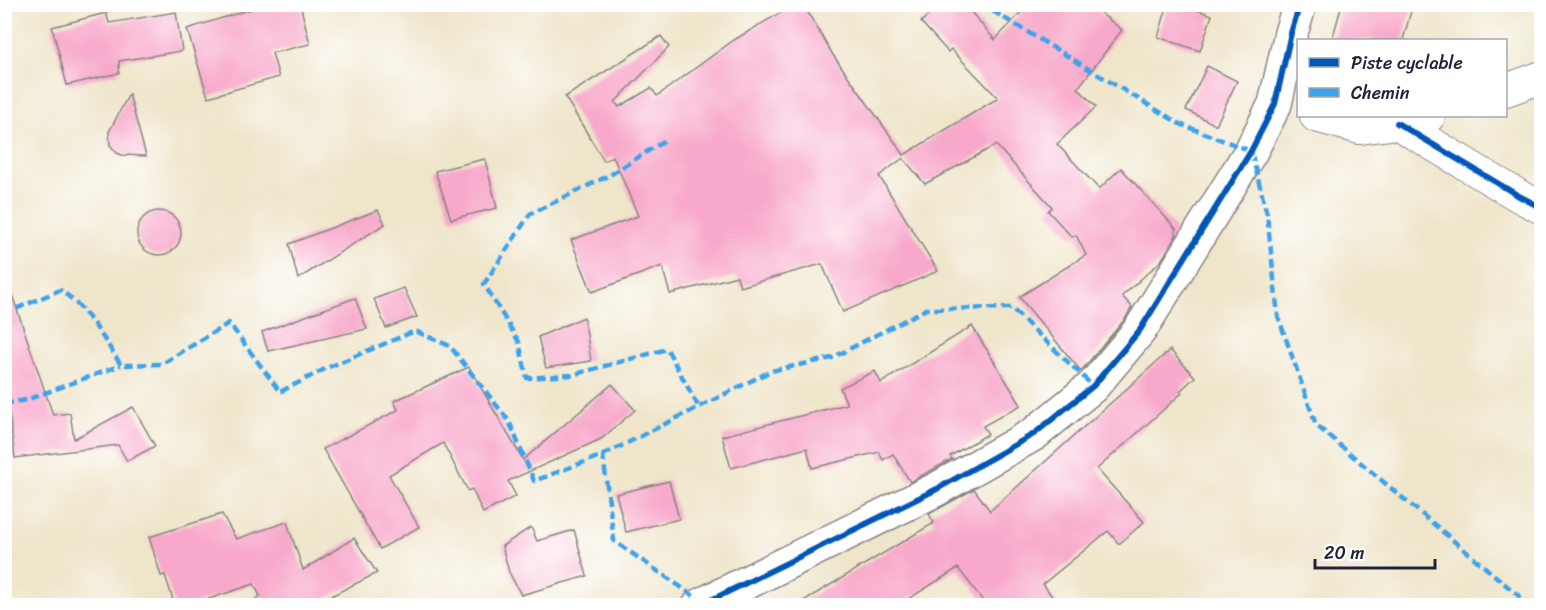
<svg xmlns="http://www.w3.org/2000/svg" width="1546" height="610" viewBox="0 0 1546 610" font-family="Sriracha,sans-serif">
<rect width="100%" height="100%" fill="#fff"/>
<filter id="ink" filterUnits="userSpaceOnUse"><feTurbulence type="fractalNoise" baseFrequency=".0167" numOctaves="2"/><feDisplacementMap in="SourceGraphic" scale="12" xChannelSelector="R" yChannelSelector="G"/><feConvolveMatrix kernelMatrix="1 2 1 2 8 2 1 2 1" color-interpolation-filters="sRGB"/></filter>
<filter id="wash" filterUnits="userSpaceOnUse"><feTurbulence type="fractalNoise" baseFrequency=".008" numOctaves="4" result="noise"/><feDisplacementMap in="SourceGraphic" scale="24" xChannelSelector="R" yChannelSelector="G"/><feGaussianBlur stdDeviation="1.35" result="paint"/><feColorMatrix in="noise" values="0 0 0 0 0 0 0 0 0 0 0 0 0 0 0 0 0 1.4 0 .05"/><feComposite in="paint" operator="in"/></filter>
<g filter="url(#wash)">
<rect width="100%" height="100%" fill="#efe5ca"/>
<g id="blocks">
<g fill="#f8a8ca">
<polygon points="267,4 300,4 310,44 272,53 279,77 208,97 187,29"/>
<polygon points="795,4 803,4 833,55 904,155 998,98 951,49 948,52 921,22 941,4 964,4 995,40 1029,4 1089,4 1122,30 1078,88 1096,107 1057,144 1099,189 1121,168 1176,229 1175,232 1177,234 1161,261 1122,296 1132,307 1125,319 1081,371 1019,297 1086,255 1076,235 1072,237 1048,211 1052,207 996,145 925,184 903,158 879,176 938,271 843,312 822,264 740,287 737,276 670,294 662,266 592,292 571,240 638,216 613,156 604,161 565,97 661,36 669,47 615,102 619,107 651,88 657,96 734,40"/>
<polygon points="1168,4 1179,4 1212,15 1200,51 1158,37"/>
<polygon points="1342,4 1413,4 1403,40 1332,40"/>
<polygon points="176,12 182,51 119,61 119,73 67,85 52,27 106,13 109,23"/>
<polygon points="1207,66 1237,81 1216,125 1186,110"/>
<polygon points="129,94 146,156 122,155 117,153 110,145 109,132"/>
<polygon points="485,159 497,208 451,219 435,171"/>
<polygon points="378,210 385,224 298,279 289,244"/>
<circle cx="159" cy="233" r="22"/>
<polygon points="404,288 417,317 386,328 374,299"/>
<polygon points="10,289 53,415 70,413 74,439 133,407 155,446 127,461 118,445 15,458 4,375 4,290"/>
<polygon points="355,298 367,329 268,351 262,332"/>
<polygon points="584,317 591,361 546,368 538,337"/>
<polygon points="972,326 1021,405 983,426 988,434 950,456 952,459 910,482 893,454 883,460 879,452 812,468 807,448 731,468 722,436 847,404 840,388 875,371 881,383"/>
<polygon points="1170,350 1195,377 1180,391 1182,393 1097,469 1144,522 1119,544 1108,531 1043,584 1059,606 987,606 958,568 897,606 795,606 934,523 929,514 974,489 990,511"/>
<polygon points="469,367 523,460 612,384 635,410 601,439 508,481 516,496 483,513 472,489 468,491 443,443 389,475 419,527 380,549 323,449 398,410 394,401"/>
<polygon points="669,481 679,519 626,532 616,494"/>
<polygon points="222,514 236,539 287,522 303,570 354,538 377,573 315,604 315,606 245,606 260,596 254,584 188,606 175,606 165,575 161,576 149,537"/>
<polygon points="531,527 537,541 574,530 587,576 521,595 509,572 502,546"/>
</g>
</g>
</g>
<g filter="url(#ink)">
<use href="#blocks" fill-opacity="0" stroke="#888482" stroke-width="1.5"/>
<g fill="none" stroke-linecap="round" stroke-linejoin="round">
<g stroke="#888482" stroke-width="34">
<g id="street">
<polyline points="1506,90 1542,77"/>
<polyline points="1316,116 1360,128 1413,121 1429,116"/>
<polyline points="1397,123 1519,196 1542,208"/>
</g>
</g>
<g stroke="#888482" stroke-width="36">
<polyline id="secondary" points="699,606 937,489 1034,434 1093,386 1140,330 1251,151 1275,104 1291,33 1300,4"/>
</g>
<use href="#street" stroke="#fff" stroke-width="32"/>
<use href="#secondary" stroke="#fff" stroke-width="33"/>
<g stroke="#3ea2ec" stroke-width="4.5" stroke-dasharray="9 4.5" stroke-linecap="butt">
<polyline points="981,4 1180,124 1251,151 1267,214 1278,316 1316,425 1531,606"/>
<polyline points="664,141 610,175 530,214 484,284 519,342 527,378 572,375 667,349 698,406"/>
<path d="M 4,314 L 60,290 C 87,308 103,338 121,365 L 162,364 L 229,323 L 280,392 L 329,367 L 415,331 L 450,346 L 509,421 L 534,481 L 603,455 L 614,541 L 704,603"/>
<polyline points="4,404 26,400 121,365"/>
<polyline points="603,455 771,371 832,358 926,309 1011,308 1093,386"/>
</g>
<g stroke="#fff" stroke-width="10">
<g id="cycleway">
<polyline points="1397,123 1519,196 1542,208"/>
<polyline points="699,606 937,489 1034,434 1093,386 1140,330 1251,151 1275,104 1291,33 1300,4"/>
</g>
</g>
<use href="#cycleway" stroke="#0057b8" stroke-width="6"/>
</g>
</g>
<rect width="1546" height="610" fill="none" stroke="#fff" stroke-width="24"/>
<rect x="1297" y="39" width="210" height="78" fill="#ffffff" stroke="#a7a7b1" stroke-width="1.5"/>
<rect x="1309" y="58" width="30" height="9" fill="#0057b8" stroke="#a7a7b1" stroke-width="1.5"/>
<text x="1351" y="69" font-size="18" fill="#22223b">Piste cyclable</text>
<rect x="1309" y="88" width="30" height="9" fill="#3ea2ec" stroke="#a7a7b1" stroke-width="1.5"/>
<text x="1351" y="99" font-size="18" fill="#22223b">Chemin</text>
<path d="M1315 559v9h120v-9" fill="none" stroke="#22223b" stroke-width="3"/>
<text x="1324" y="559" font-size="18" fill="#22223b" stroke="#ffffff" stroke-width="4.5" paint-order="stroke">20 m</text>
</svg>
